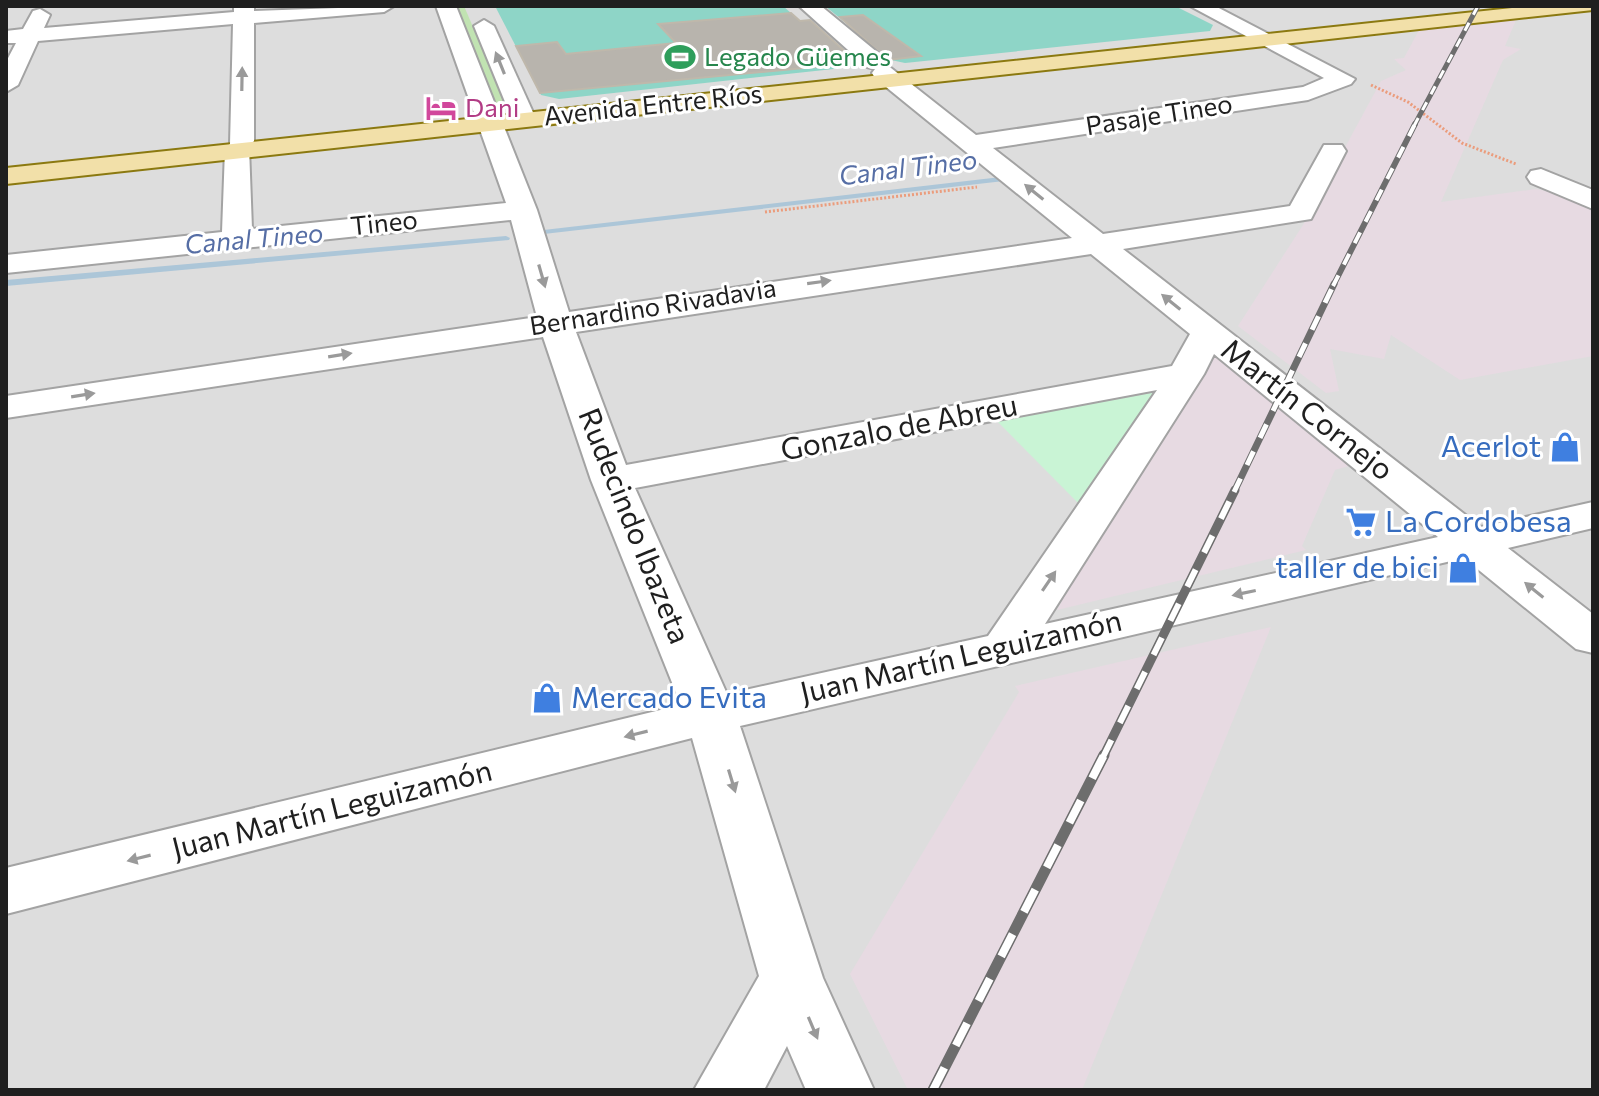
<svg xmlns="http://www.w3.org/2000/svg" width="1599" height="1096" viewBox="0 0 1599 1096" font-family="Commissioner,sans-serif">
<rect width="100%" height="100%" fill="#efeee7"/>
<rect fill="#ddd" x="6" y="6" width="1587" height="1084"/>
<g fill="#e7dae2">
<polygon points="1516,20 1505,46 1521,49 1503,60 1441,202 1536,189 1556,193 1593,211 1593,356 1460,380 1391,335 1384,359 1330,349 1339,391 1326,393 1238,326 1303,225 1381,81 1406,70 1394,59 1404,58 1419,30"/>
<polygon points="1215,354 1349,466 1335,470 1302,546 1306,550 1057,610 1144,449"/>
<polygon points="1271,627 1082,1090 908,1090 850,974 1019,692 1015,686"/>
</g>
<polygon fill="#c1e3b2" points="454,6 464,6 506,104 495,105"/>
<polygon fill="#c9f4d5" points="1173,389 1086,511 997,421"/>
<g fill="#8ed5c7">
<polygon points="495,6 783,6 852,67 559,99 541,95"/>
<polygon points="825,6 1175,6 1213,25 1210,31 905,63 891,60"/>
</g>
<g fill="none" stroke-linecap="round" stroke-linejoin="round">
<g fill="#acc6d8" fill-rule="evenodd">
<polygon points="1001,177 1004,177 1004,181 535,235 531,233 535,231"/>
<polygon points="506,236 510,238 509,240 6,286 6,280"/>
</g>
</g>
<g fill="#b8b4ad" stroke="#bfb8ab" stroke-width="2">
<polygon points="791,13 800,21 810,20 858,63 540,93 516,46 557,42 566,54 676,43 658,24"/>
<polygon points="863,15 921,56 888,60 840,17"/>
</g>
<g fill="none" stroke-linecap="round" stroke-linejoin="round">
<g stroke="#a3a3a3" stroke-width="4">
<g id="minor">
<path d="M 234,6 L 254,6 L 254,11 L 394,6 L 384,12 L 254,23 L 254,141 L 249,147 L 252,229 L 506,203 L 436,6 L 456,6 L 537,210 L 569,312 L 1072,238 L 875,78 L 872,73 L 875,69 L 867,67 L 799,6 L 821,6 L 883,57 L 886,62 L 883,66 L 891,68 L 976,135 L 1303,87 L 1324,78 L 1190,6 L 1215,6 L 1355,79 L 1351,84 L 1308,100 L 993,148 L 1103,234 L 1290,206 L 1324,145 L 1342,145 L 1346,151 L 1311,219 L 1123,249 L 1481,527 L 1593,502 L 1593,528 L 1508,548 L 1593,614 L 1593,653 L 1576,649 L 1464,558 L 740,726 L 823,978 L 874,1090 L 806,1090 L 787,1046 L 764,1090 L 694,1090 L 759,976 L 692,738 L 6,914 L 6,868 L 681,705 L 591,480 L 543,337 L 6,418 L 6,396 L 537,317 L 511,220 L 6,273 L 6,255 L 222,232 L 225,150 L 230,144 L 233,24 L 38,41 L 18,85 L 6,92 L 6,62 L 16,43 L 6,43 L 6,31 L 23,29 L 33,11 L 40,9 L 50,15 L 44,28 L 234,12 ZM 1091,254 L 1190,334 L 1172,366 L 626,465 L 576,332 ZM 1214,354 L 1438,537 L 1045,624 L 1204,374 ZM 1157,390 L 988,636 L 727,694 L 635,488 Z"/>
<polygon points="484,20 494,26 536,119 533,124 515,124 512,119 474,26"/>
<polygon points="1541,169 1593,190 1593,209 1531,183 1527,177 1531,171"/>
</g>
</g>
<g stroke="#8b7910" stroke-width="4">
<polygon id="major" points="1530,6 1593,6 1593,10 6,184 6,168"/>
</g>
<g stroke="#eb9c7c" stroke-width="3" stroke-dasharray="2 2" stroke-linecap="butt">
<polyline points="1371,85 1408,102 1462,143 1516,164"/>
<polyline points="765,212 977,187"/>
</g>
<use href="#minor" fill="#fff" fill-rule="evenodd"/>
<use href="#major" fill="#f2e0a9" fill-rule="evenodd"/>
<g stroke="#6d6d6d" stroke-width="5">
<polyline id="rail-far4" points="1414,126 1478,6"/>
</g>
<g stroke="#6d6d6d" stroke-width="6">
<polyline id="rail-far3" points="1333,286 1415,124"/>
</g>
<g stroke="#6d6d6d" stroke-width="7">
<polyline id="rail-far2" points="1234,492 1334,284"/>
</g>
<g stroke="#6d6d6d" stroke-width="9">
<polyline id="rail-far1" points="1103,757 1235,490"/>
</g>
<g stroke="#6d6d6d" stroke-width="11">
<polyline id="rail" points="933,1090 1104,755"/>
</g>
<use href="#rail-far4" stroke="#fff" stroke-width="3" stroke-dasharray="9" stroke-linecap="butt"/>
<use href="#rail-far3" stroke="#fff" stroke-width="4" stroke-dasharray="12" stroke-linecap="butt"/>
<use href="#rail-far2" stroke="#fff" stroke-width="5" stroke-dasharray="15" stroke-linecap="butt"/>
<use href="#rail-far1" stroke="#fff" stroke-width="6" stroke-dasharray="19" stroke-linecap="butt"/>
<use href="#rail" stroke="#fff" stroke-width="8" stroke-dasharray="25" stroke-linecap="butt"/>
</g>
<defs><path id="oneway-solid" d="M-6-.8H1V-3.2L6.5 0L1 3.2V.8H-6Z" transform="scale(2)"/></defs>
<g fill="#9a9a9a">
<use href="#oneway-solid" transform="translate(500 63) rotate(-112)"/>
<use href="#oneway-solid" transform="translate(242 79) rotate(-89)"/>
<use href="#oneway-solid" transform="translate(1034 192) rotate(-141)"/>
<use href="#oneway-solid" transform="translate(542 276) rotate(74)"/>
<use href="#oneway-solid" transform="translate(819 282) rotate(-8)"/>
<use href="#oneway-solid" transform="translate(1171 302) rotate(-141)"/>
<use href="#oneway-solid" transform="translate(340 355) rotate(-9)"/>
<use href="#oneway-solid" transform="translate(83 395) rotate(-9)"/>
<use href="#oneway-solid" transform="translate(1049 581) rotate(-56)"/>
<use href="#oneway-solid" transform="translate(1534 590) rotate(-141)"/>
<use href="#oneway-solid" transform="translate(1244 593) rotate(168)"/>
<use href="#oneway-solid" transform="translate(636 734) rotate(166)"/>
<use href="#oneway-solid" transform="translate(732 781) rotate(73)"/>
<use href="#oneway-solid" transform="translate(139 858) rotate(166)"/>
<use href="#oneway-solid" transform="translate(813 1028) rotate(67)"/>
</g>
<defs>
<g id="stadium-bare" transform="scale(2.4)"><path d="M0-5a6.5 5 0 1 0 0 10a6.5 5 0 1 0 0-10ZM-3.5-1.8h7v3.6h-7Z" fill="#2e9e5b" stroke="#fff" stroke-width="2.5" paint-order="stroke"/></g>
<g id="hotel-bare" transform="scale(2.4)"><path d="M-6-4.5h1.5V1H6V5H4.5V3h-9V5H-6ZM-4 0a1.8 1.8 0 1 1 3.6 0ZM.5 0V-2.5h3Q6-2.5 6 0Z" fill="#d1479c" stroke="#fff" stroke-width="2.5" paint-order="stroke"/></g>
<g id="shop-bare" transform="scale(2.4)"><path d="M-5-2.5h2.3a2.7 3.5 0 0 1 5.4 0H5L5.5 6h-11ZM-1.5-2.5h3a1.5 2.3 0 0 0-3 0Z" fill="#3f7fe0" stroke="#fff" stroke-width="2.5" paint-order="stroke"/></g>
<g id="supermarket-bare" transform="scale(2.4)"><path d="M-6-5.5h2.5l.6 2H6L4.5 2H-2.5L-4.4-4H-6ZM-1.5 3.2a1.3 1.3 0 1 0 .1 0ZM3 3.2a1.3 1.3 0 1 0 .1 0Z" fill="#3f7fe0" stroke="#fff" stroke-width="2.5" paint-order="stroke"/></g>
</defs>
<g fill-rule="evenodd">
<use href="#stadium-bare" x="680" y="57"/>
<use href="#hotel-bare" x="441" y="108"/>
<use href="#shop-bare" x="1565" y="447"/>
<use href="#supermarket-bare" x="1361" y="522"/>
<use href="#shop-bare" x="1463" y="568"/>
<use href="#shop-bare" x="547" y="698"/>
</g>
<g text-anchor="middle" stroke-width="6" stroke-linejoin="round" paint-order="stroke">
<g font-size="26" fill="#27864d" stroke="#fff" text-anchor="start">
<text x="704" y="66">Legado Güemes</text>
</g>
<g font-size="26" fill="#1f1f1f" stroke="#fff">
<text transform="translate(653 105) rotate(-6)" y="9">Avenida Entre Ríos</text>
<text transform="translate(1159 115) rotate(-9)" y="9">Pasaje Tineo</text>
<text transform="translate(384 223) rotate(-6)" y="9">Tineo</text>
<text transform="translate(653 307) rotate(-9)" y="9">Bernardino Rivadavia</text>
</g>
<g font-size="26" fill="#b23c85" stroke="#fff" text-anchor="start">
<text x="465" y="117">Dani</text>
</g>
<g font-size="26" font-style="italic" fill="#566ea5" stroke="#fff">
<text transform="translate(908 168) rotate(-7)" y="9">Canal Tineo</text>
<text transform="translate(254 239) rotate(-5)" y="9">Canal Tineo</text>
</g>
<g font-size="30" fill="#1f1f1f" stroke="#fff">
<text transform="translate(1307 410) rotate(38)" y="10">Martín Cornejo</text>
<text transform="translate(899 428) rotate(-11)" y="10">Gonzalo de Abreu</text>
<text transform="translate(634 526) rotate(68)" y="10">Rudecindo Ibazeta</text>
<text transform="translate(961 657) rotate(-13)" y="10">Juan Martín Leguizamón</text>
<text transform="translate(332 810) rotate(-14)" y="10">Juan Martín Leguizamón</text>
</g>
<g font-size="30" fill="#366cbe" stroke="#fff" text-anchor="end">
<text x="1541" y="457">Acerlot</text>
<text x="1385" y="532" text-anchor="start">La Cordobesa</text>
<text x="1439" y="578">taller de bici</text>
<text x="571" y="708" text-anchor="start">Mercado Evita</text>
</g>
</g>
<rect width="1599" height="1096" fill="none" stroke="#1f1f1f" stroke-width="16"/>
</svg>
